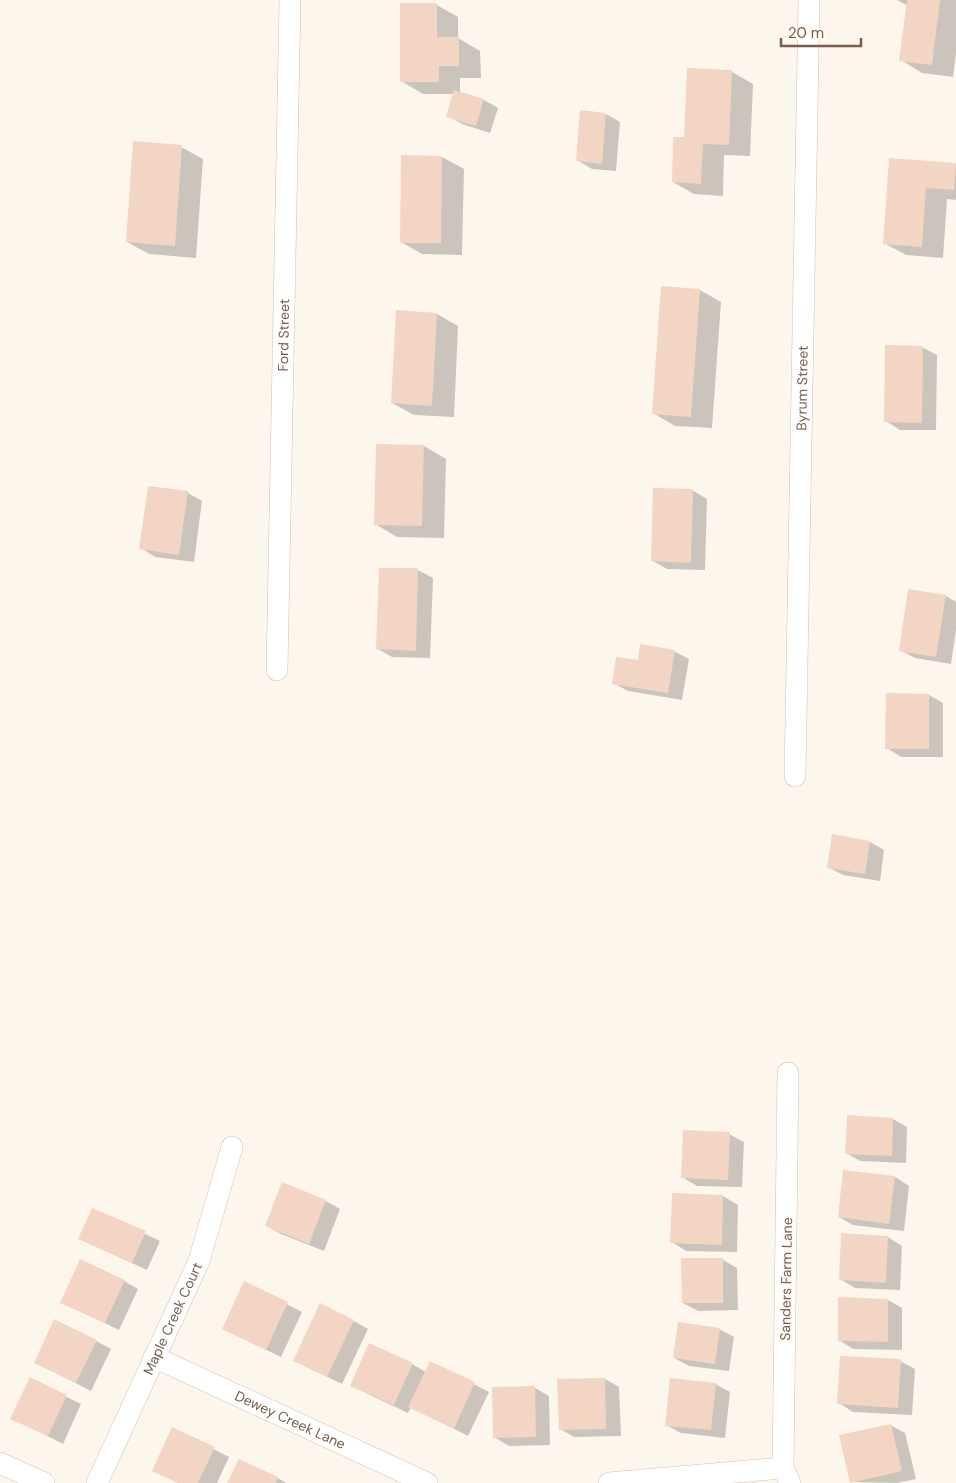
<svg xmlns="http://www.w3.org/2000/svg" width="956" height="1483" viewBox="0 0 956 1483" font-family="'DM Sans',sans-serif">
<rect width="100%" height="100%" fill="#fdf6ec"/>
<g fill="#0003">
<polygon points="897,0 956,0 956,53 953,77 922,73 901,60 908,6"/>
<polygon points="437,5 458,17 458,38 480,51 481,78 460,78 460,93 484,100 498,108 490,133 462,124 448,116 454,94 423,94 401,81"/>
<polygon points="732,72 753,84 750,156 724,155 723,196 694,194 673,182 686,139"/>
<polygon points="606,114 620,122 616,171 592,169 577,160"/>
<polygon points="181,147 203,159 196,258 149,254 127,242"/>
<polygon points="403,156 442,157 464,169 462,255 422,254 401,242"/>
<polygon points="890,159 956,164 956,200 947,199 943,258 906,255 884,243"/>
<polygon points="700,290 721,302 712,428 675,426 653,413"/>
<polygon points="437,314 458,326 454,417 414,415 392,403"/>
<polygon points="922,347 937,355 936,430 900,430 886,421"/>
<polygon points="377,445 424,446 446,459 444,538 397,537 375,524"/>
<polygon points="149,487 188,493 202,501 194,562 155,557 141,548"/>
<polygon points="692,490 707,499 705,570 667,569 653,561"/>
<polygon points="380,569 418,570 433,578 430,658 392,657 378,649"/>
<polygon points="946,596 956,602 956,630 951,664 915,658 900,650"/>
<polygon points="674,651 689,659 682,700 628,691 613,683 639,662"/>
<polygon points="929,695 943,703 943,757 901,757 887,748"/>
<polygon points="870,842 884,850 880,881 843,875 828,867"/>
<polygon points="893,1119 907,1127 906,1163 860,1161 846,1153"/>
<polygon points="729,1134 744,1142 742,1187 697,1186 682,1177"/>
<polygon points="895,1177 909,1186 904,1231 853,1225 839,1217"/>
<polygon points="673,1195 723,1196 738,1205 737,1252 686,1251 672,1242"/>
<polygon points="326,1201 340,1209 324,1251 281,1234 267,1226"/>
<polygon points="93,1209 160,1241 147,1270 80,1239"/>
<polygon points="888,1237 902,1246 900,1290 855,1288 840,1279"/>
<polygon points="723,1260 737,1268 738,1310 698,1311 683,1303"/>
<polygon points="124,1281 138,1289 119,1330 61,1302"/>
<polygon points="245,1283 302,1312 281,1357 223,1329"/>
<polygon points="888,1300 902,1308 902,1350 853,1349 839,1340"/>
<polygon points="354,1321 368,1329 342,1384 309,1368"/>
<polygon points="719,1329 734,1337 729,1371 689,1366 674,1358"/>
<polygon points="96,1341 111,1349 91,1391 50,1370"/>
<polygon points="900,1361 915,1369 912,1415 853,1412 839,1403"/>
<polygon points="431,1362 489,1392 468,1436 411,1407 408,1413 351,1386 412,1364 426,1372"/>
<polygon points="30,1379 81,1404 63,1444 12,1418"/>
<polygon points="605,1379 619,1387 621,1436 574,1437 560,1429"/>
<polygon points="715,1384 730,1392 725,1438 681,1433 666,1425"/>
<polygon points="535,1388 549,1396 550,1445 509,1446 494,1437"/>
<polygon points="890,1425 905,1433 916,1479 897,1483 852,1482"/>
<polygon points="173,1429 229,1457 217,1483 178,1483 168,1478"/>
<polygon points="239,1460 278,1478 286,1483 229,1483"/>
</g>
<g fill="#f3d5c3">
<polygon points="907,0 940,0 932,65 899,61"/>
<polygon points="400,3 437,3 437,37 459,37 459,66 439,66 439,82 400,82"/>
<polygon points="687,68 732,70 729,145 703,144 701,184 672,182 673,137 684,137"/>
<polygon points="454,90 484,99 476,126 446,117"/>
<polygon points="580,110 606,113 602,164 576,161"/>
<polygon points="133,141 182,145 175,246 126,242"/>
<polygon points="401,155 442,156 441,243 400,243"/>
<polygon points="889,158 956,163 954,190 926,188 922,247 883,244"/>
<polygon points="661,286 700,289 691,417 652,414"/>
<polygon points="396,310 437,313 432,406 391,403"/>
<polygon points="885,345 923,346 922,423 884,422"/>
<polygon points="376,444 424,445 422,526 374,525"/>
<polygon points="148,486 188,491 179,555 139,549"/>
<polygon points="653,488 693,489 691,563 651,561"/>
<polygon points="379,568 418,568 416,651 376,649"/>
<polygon points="908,589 946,595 936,657 899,651"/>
<polygon points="640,644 675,650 668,693 612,684 616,657 638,660"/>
<polygon points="886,693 929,694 929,749 885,749"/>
<polygon points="832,834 870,841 865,874 827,868"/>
<polygon points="847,1115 893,1118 892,1156 845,1154"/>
<polygon points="683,1130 730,1132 728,1180 681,1178"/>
<polygon points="843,1170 895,1176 889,1224 838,1217"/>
<polygon points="282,1182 326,1200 309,1244 265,1226"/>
<polygon points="672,1193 723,1195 722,1245 670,1243"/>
<polygon points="92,1208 146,1231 132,1263 78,1239"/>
<polygon points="841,1233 888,1236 886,1283 839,1280"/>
<polygon points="681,1258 723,1258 723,1303 682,1303"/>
<polygon points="80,1259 125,1280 105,1323 60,1303"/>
<polygon points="244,1281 288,1302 266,1350 222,1329"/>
<polygon points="838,1297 888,1299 888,1342 838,1341"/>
<polygon points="320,1303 354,1320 327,1377 293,1361"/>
<polygon points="54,1319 97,1340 76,1383 34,1363"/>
<polygon points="678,1322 720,1328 715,1364 673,1358"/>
<polygon points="369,1343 413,1363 394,1405 350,1386"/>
<polygon points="840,1356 901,1359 898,1408 837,1404"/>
<polygon points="430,1361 475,1382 454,1429 408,1407"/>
<polygon points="30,1377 67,1395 48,1436 10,1419"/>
<polygon points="605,1378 606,1429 559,1430 557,1379"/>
<polygon points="670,1378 716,1383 711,1430 665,1426"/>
<polygon points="535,1386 536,1437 493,1438 492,1387"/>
<polygon points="891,1424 902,1471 850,1483 839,1435"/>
<polygon points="172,1427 215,1447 198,1483 178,1483 152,1471"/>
<polygon points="239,1459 278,1477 276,1483 227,1483"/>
</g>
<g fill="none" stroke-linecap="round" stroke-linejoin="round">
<g stroke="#d1beb0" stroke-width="22">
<g id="street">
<path id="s1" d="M 277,670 L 290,0"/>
<path id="s2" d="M 795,776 L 809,0"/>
<polyline points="788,1073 783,1468 790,1483"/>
<path id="s3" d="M 154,1357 L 427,1483"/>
<polyline points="0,1463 44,1483"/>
<path id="s4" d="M 97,1483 L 199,1261 L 232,1147"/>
<polyline points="609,1483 783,1468"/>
</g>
</g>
<use href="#street" stroke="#fff" stroke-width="21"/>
</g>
<g text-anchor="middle" stroke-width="4" stroke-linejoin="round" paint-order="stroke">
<g font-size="14" fill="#7a5c4d" stroke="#fffaf3">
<text dy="5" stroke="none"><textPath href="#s1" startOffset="335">Ford Street</textPath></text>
<text dy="5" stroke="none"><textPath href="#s2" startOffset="388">Byrum Street</textPath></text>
<text transform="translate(786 1279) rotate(-89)" y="5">Sanders Farm Lane</text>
<text dy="5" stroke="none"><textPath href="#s4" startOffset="181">Maple Creek Court</textPath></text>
<text dy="5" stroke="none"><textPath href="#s3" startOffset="150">Dewey Creek Lane</textPath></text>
</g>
</g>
<path d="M781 38v8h80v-8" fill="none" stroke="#7a5c4d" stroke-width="2.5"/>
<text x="788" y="38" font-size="15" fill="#7a5c4d" stroke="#fffaf3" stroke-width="4" paint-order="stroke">20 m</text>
</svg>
